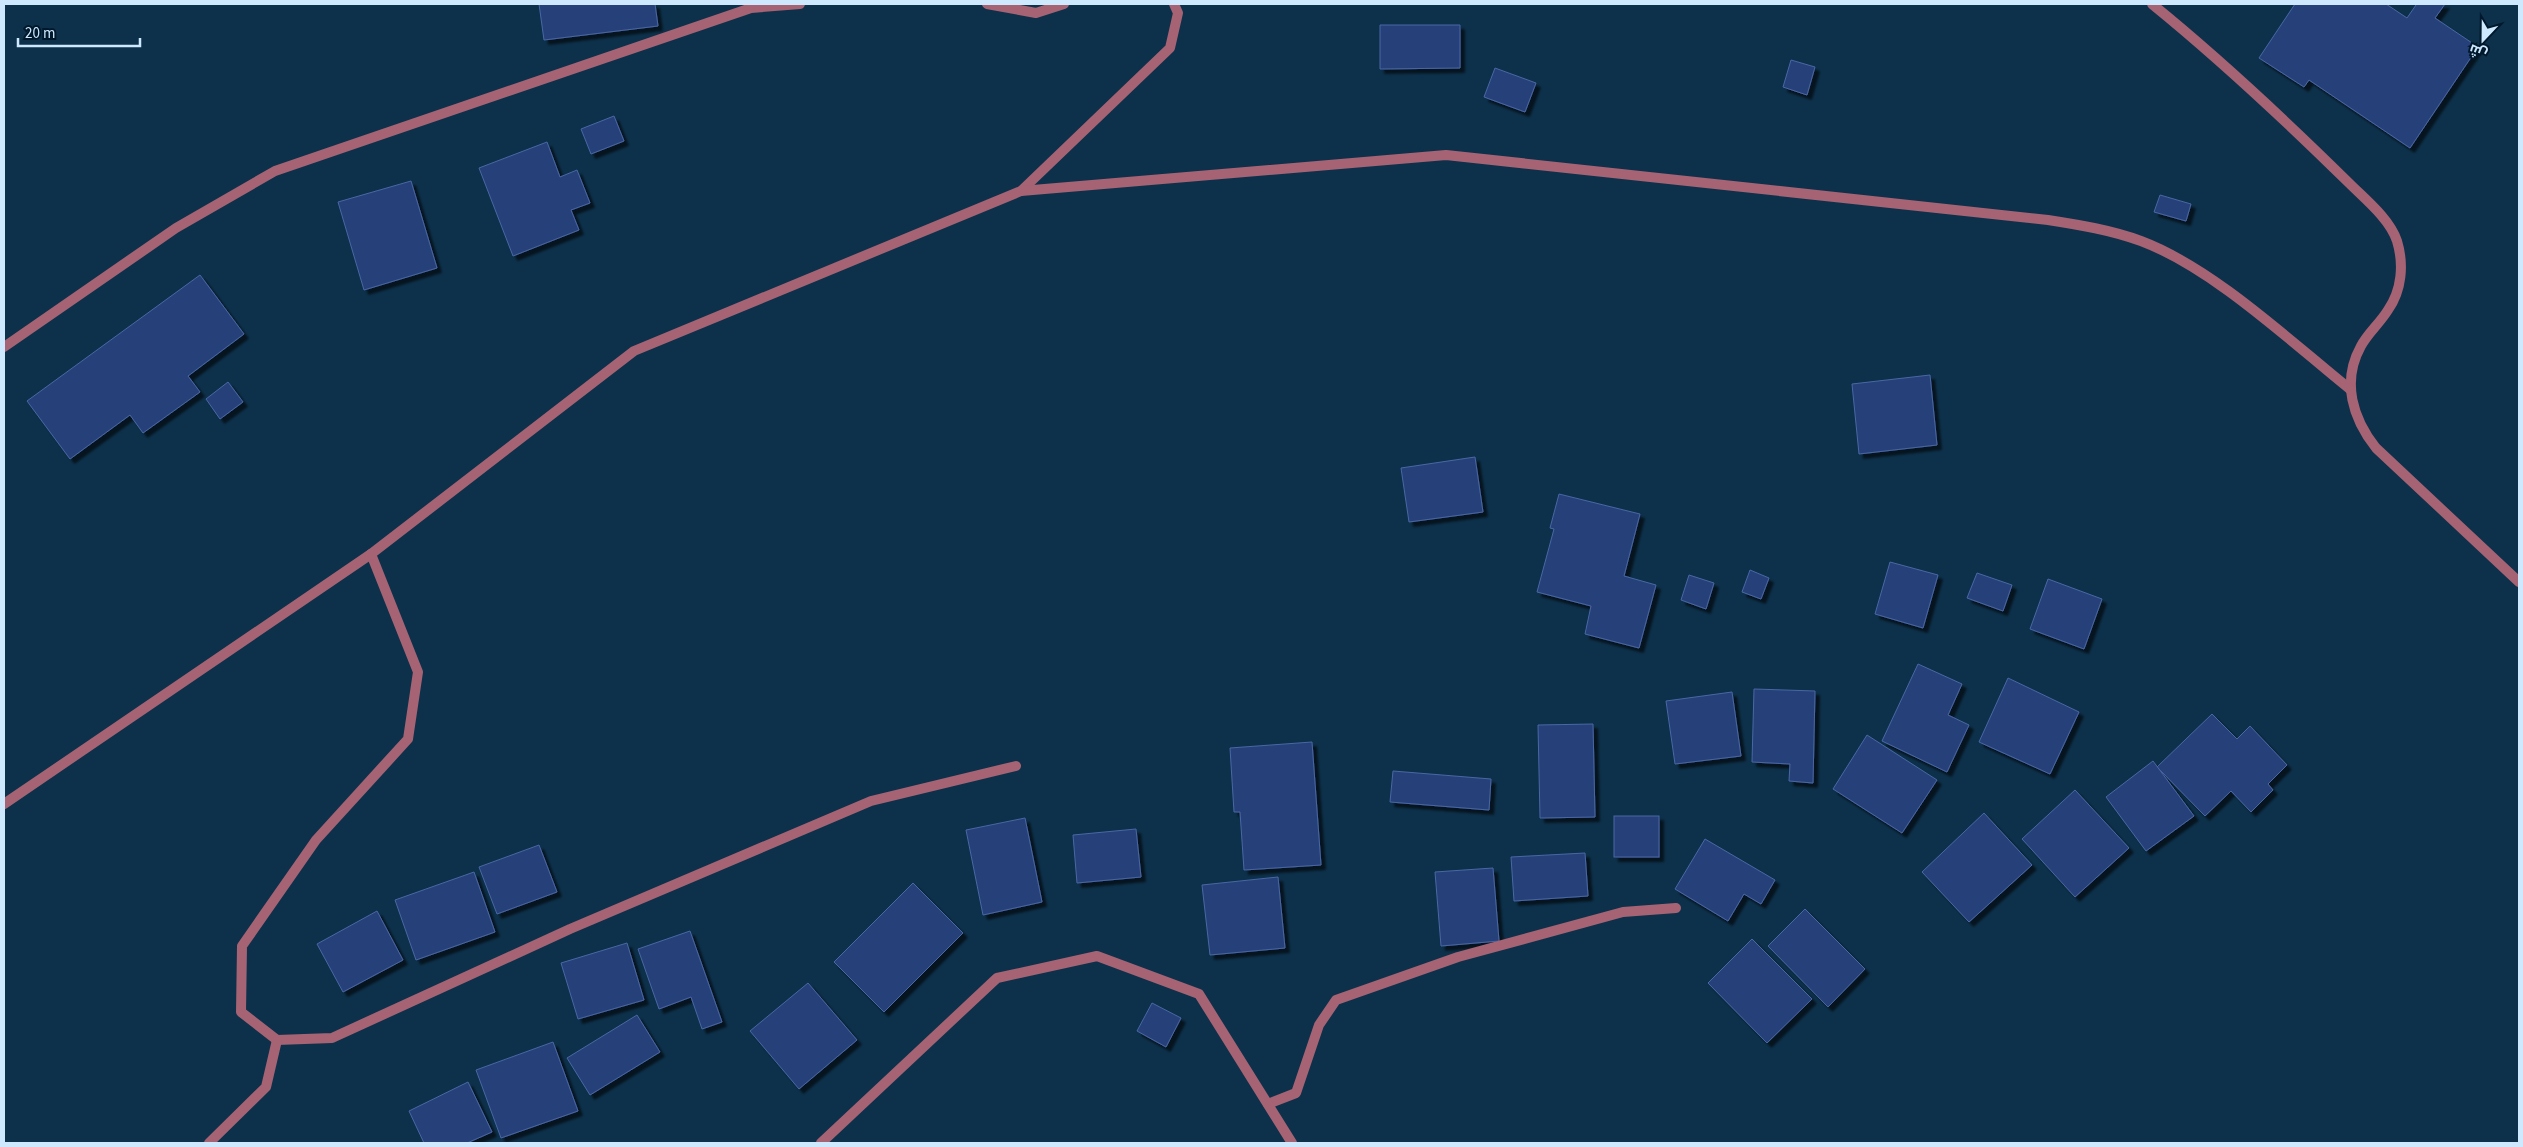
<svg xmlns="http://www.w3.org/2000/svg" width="2523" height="1147" viewBox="0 0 2523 1147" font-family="'Source Sans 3',Cairo,sans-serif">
<defs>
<filter id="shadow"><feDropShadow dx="4.5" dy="4.5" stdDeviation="1" flood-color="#0009"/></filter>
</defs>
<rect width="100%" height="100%" fill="#0d314b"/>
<g fill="#27407a" stroke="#4a67a4" filter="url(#shadow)">
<polygon points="539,4 655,4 658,26 544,40"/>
<polygon points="2295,4 2386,4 2407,18 2416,5 2414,4 2445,4 2435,18 2478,47 2410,148 2309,80 2304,87 2259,58"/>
<polygon points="1380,25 1460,25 1460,68 1380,69"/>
<polygon points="1791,60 1815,67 1807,95 1783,87"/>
<polygon points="1495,68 1536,83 1525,112 1484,97"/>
<polygon points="614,116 624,141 591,154 581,129"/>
<polygon points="547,142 560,177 577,170 590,203 571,210 579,230 513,256 479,168"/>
<polygon points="411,181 437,268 364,290 338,202"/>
<polygon points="2160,195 2191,204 2186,221 2154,212"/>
<polygon points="200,275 244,334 188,376 200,392 143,433 130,415 70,459 27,401"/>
<polygon points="1930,375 1937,445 1859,454 1852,384"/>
<polygon points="228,382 243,402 220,419 206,399"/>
<polygon points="1475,457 1483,512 1409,522 1401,468"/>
<polygon points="1559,494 1640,514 1624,576 1656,585 1639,648 1585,634 1591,606 1537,592 1554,529 1550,528"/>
<polygon points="1890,562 1938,575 1923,628 1875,614"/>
<polygon points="1750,570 1769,578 1761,599 1742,592"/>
<polygon points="1977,573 2012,585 2003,611 1967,598"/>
<polygon points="1689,575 1714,583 1706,609 1681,600"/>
<polygon points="2048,579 2102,599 2084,649 2030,629"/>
<polygon points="1918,664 1962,684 1948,715 1969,725 1947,772 1882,741"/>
<polygon points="2008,678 2079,712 2050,774 1979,742"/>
<polygon points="1754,689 1815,691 1813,783 1789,781 1790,764 1752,762"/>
<polygon points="1732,692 1741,756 1675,764 1666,701"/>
<polygon points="2212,714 2237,739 2250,726 2287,765 2268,784 2273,790 2251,812 2231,791 2205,816 2157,767"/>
<polygon points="1593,724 1595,817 1540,818 1538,725"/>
<polygon points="1867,735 1937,780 1902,833 1833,789"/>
<polygon points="1312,742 1321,865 1244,870 1240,812 1234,812 1230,748"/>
<polygon points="2153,761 2194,816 2146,851 2106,797"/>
<polygon points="1393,771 1491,779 1489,810 1390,802"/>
<polygon points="2075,790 2129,848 2075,897 2022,839"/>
<polygon points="1984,813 2032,865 1969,922 1922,872"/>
<rect x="1614" y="816" width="45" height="41"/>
<polygon points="1025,818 1042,902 983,915 966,830"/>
<polygon points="1136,829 1141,877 1077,883 1073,835"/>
<polygon points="1705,839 1775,880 1761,904 1744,894 1728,921 1675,889"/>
<polygon points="539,845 557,892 497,914 479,867"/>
<polygon points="1585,853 1588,896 1514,901 1511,857"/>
<polygon points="1493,868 1499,941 1441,946 1435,872"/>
<polygon points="474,872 495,932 416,960 395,900"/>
<polygon points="1278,877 1285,948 1210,955 1202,885"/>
<polygon points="913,883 963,933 884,1012 834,962"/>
<polygon points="1805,909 1865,969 1828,1007 1768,946"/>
<polygon points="377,911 403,960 343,992 317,944"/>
<polygon points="690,931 722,1022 702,1029 691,997 659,1009 638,949"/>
<polygon points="1752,939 1812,999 1767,1043 1708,983"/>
<polygon points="627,943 644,1000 578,1019 561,963"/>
<polygon points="808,983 857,1040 799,1089 750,1031"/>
<polygon points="1152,1003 1181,1018 1166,1047 1137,1031"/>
<polygon points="637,1015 660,1052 590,1095 567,1058"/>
<polygon points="553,1042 578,1111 501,1138 476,1070"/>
<polygon points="468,1082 492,1132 467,1143 424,1143 409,1111"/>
</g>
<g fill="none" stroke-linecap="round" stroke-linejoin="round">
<g stroke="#a66374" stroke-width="10">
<polyline points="987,4 1036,13 1064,4"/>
<path d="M 2152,4 C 2221,60 2286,121 2349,183 C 2365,199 2390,219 2397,241 C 2404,264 2402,290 2388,310 C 2380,323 2368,333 2361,346 C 2341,382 2353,419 2376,448 L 2519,582"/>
<polyline points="1021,191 1170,48 1178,13 1174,4"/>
<polyline points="4,347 176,228 275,171 751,8 800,4"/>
<polyline points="371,554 418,672 408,739 316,840 242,946 241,1012 277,1040 332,1038 570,929 871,801 1016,766"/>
<path d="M 4,804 L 371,554 L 634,351 L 1021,191 L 1446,155 L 2048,220 C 2080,225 2111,230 2141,241 C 2213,268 2290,341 2351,390"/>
<polyline points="1268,1104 1296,1093 1319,1025 1336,1000 1458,957 1623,912 1676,908"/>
<polyline points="209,1143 266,1087 277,1040"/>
<polyline points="821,1143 997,978 1097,956 1199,994 1292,1143"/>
</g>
</g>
<rect width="2523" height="1147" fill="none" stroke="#cee8fe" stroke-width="10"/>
<g transform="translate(2483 40) rotate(202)" stroke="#00182c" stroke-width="4" paint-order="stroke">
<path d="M0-4L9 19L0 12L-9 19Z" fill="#cee8fe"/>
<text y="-8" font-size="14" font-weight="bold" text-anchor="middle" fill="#cee8fe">ش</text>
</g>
<path d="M18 38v8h122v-8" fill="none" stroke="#cee8fe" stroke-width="2.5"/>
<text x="25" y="38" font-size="15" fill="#cee8fe" stroke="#00182c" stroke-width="4" paint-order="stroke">20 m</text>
</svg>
